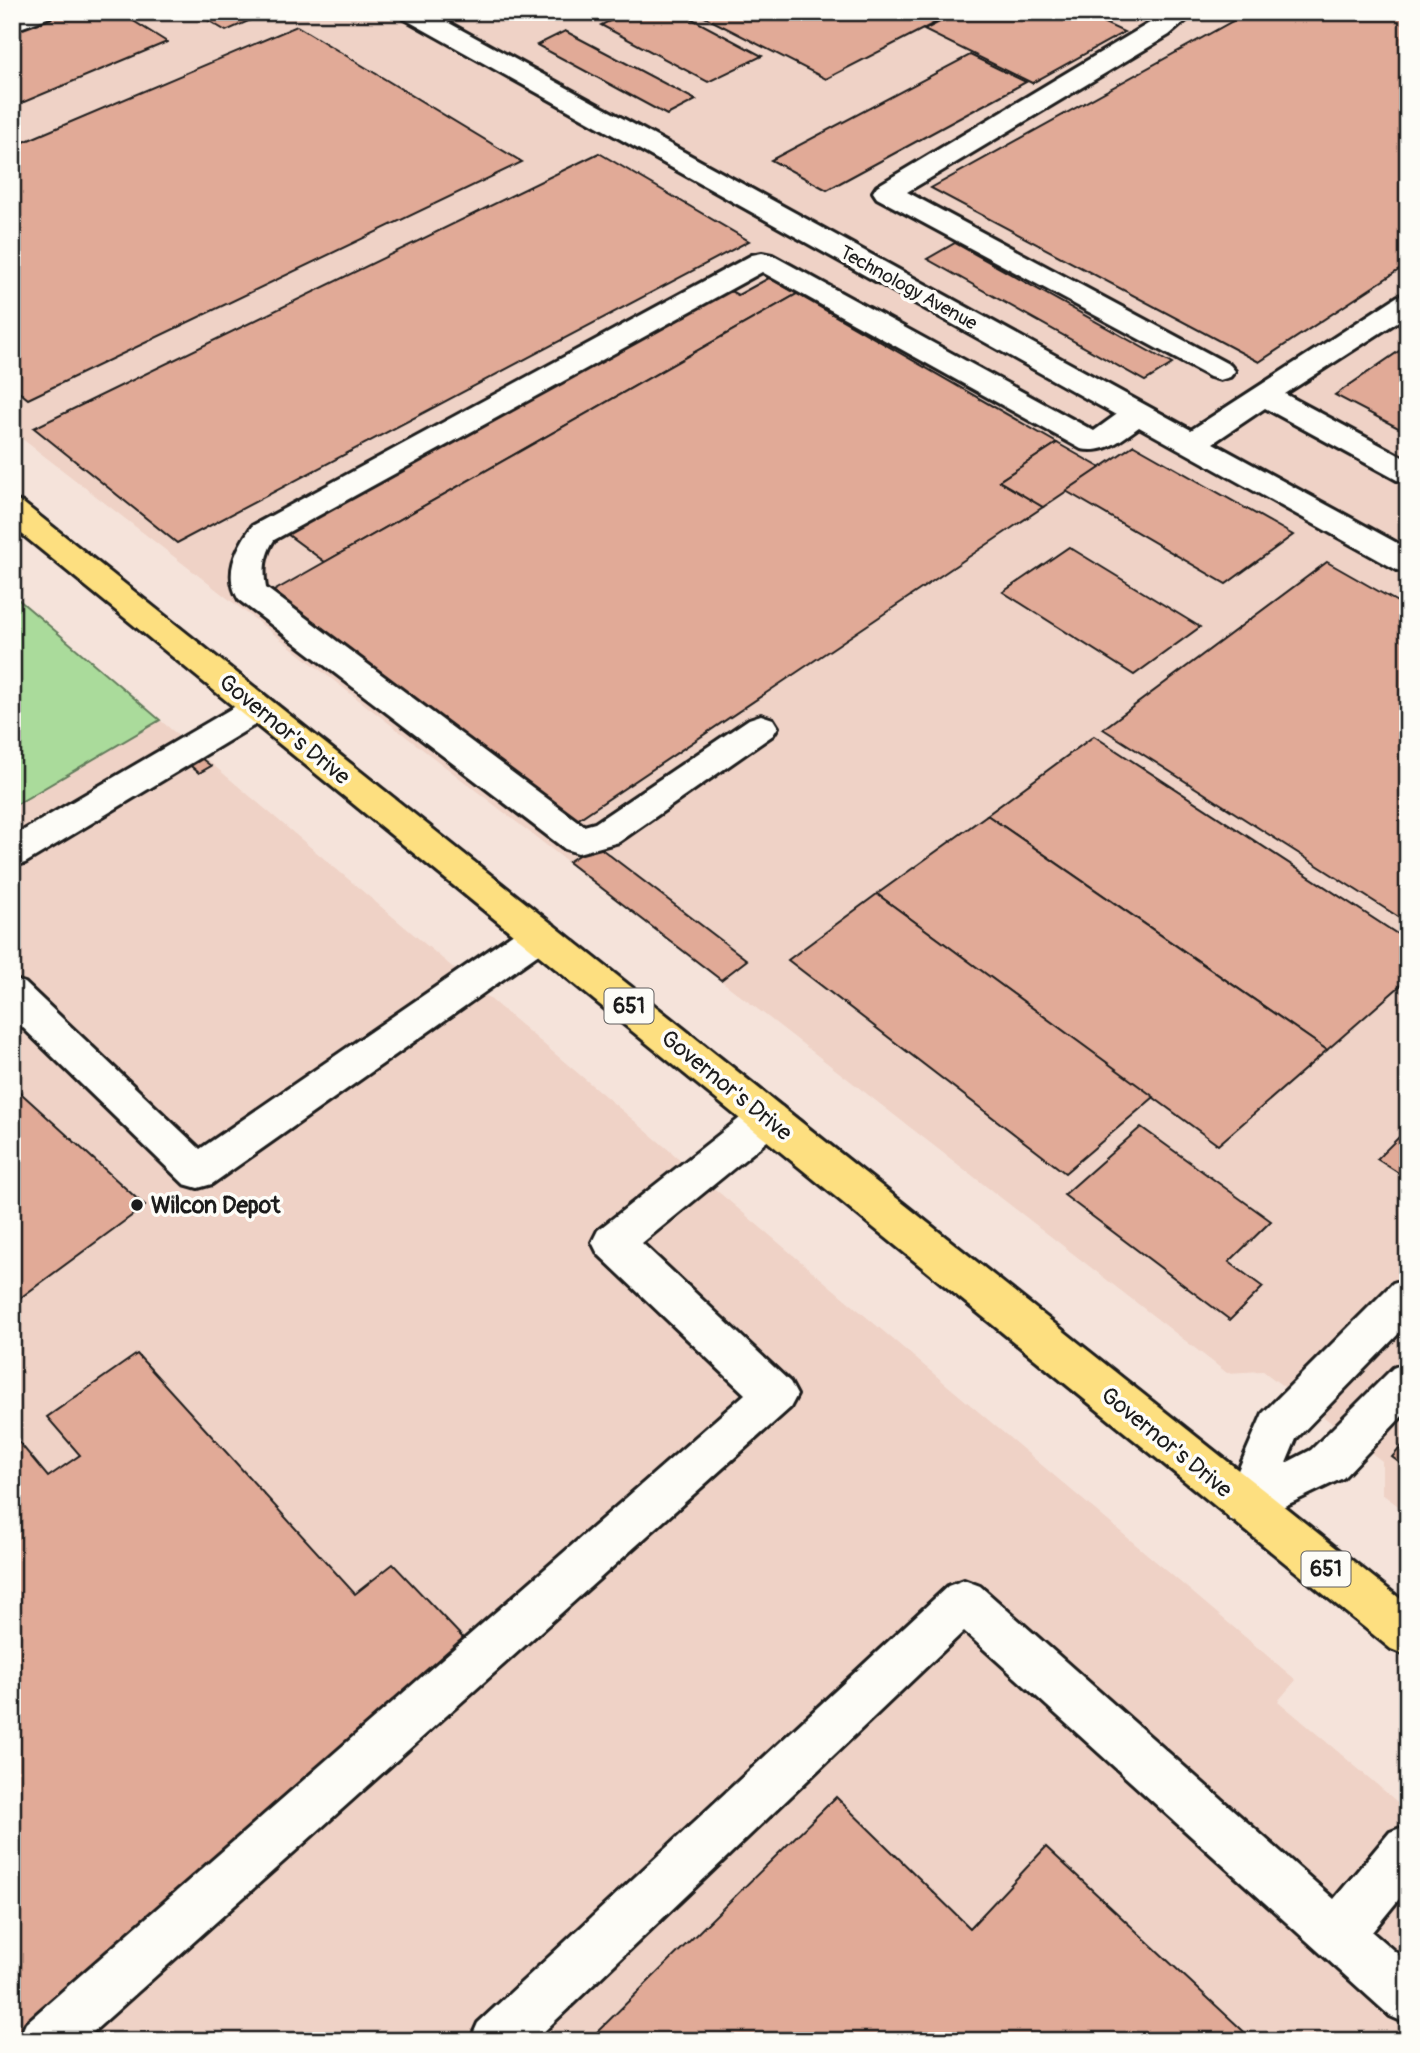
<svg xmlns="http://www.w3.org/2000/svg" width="1420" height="2053" viewBox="0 0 1420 2053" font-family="Pangolin,sans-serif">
<rect width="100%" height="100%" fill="#f5e3da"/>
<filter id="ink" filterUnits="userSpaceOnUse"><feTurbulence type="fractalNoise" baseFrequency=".0143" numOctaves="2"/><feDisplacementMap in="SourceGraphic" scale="14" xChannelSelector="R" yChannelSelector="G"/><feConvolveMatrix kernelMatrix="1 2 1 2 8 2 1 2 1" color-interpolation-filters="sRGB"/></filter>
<g filter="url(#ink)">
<g fill="#efd2c6">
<polygon points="12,12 1408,12 1408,1513 1382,1494 1382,1461 1263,1371 1227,1373 12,431"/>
<polygon points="160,720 1296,1680 1278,1701 1408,1811 1408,2041 12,2041 12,807"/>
</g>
<polygon fill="#aadb9b" stroke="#637c5c" stroke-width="2" points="12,594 160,720 12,807"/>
<g fill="#e1aa97" stroke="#1c1c1c" stroke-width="2">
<polygon points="54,12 119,12 167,42 12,107 12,29"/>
<polygon points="194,12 269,12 226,31"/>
<polygon points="629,12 679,12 762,56 708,82 601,25"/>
<polygon points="695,12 956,12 826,79"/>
<polygon points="959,12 1081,12 1124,32 1032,83 924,30"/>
<polygon points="1249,12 1408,12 1408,264 1259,362 931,188"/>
<polygon points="297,26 522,162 28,399 12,386 12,147"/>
<polygon points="565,31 696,100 667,115 537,45"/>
<polygon points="970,55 1026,82 827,190 771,160"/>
<polygon points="599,153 749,241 177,543 34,428"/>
<polygon points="955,243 1172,364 1145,381 927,259"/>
<polygon points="769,278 797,294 325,562 283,531 723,287 738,295"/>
<polygon points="797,294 1057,443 999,481 1043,507 574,822 272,592"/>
<polygon points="1408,345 1408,433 1335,395"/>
<polygon points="1057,443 1101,468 1043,507 999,481"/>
<polygon points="1134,445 1293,535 1226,584 1066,491"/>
<polygon points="1069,547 1200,627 1134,675 1003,592"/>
<polygon points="1327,562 1408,608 1408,923 1103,729"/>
<polygon points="1094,736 1408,941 1408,979 1327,1050 987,815"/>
<polygon points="196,754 211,766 199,773 185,761"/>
<polygon points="987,815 1327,1050 1218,1145 877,894"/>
<polygon points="595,844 747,960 721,980 568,862"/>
<polygon points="877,894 1154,1097 1065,1173 788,960"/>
<polygon points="12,1085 145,1206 12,1304"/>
<polygon points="1141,1127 1271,1221 1229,1262 1263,1287 1230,1320 1064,1195"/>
<polygon points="1407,1129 1408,1175 1405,1177 1377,1159"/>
<polygon points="137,1354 355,1594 393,1564 465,1640 429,1669 441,1683 12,2040 12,1446 19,1442 48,1477 80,1455 47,1417"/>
<polygon points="1408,1439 1408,1469 1392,1457"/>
<polygon points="836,1797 970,1928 1046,1847 1254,2041 588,2041"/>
</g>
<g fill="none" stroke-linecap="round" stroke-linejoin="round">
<g stroke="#1c1c1c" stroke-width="6">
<g id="minor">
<polygon points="19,12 53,12 50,17 12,31 12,15"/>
<path d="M 398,12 L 429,12 L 1191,430 L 1398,296 L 1408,293 L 1408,315 L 1285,394 L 1408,460 L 1408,482 L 1397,480 L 1265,408 L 1213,443 L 1408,549 L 1408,573 L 1397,570 L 1139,427 C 1121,440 1105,454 1081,449 L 762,272 L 274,540 C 264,556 263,570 266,588 L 584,826 L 595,823 L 749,719 L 761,715 L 773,719 L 778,727 L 773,735 L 619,842 L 578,853 L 565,849 L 239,600 C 223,574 236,549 252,526 L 752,255 L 762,253 L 772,255 L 1094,431 L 1116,415 L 401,17 Z"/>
<polygon points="1168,12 1196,12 1169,35 907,192 1230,365 1235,371 1230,377 1220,380 1210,377 877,198 873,192 877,186"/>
<polygon points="258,696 270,700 275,708 270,716 25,863 12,867 12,837 246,700"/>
<polygon points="540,920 553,924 559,934 553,944 212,1184 198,1188 184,1184 12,1017 12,979 25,983 200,1149 527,924"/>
<polygon points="768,1102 782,1107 788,1118 782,1129 642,1243 790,1382 797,1395 790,1408 83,2041 18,2041 26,2023 745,1394 598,1254 592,1242 598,1230 754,1107"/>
<polygon points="1408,1278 1408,1324 1296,1439 1286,1463 1311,1450 1393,1368 1408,1362 1408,1410 1343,1478 1245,1525 1229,1519 1223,1505 1263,1413 1393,1283"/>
<polygon points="964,1580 980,1586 1334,1899 1390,1832 1408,1825 1408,1888 1372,1932 1408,1963 1408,2024 1390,2016 964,1631 534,2041 470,2041 478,2023 948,1586"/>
</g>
</g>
<g stroke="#1c1c1c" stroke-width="6">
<polygon id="highway" points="12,500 23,503 1408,1605 1408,1656 1391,1649 12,526"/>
</g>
<use href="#minor" fill="#fdfcf7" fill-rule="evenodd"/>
<use href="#highway" fill="#fddf80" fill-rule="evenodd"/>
</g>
</g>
<circle fill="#1c1c1c" stroke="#fdfcf7" stroke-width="2.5" cx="137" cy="1205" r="7"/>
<g text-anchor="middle" stroke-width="7" stroke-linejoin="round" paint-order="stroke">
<g font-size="19" fill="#1c1c1c" stroke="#fdfcf7">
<text transform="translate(909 287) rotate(29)" y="7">Technology Avenue</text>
</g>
<g fill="#fdfcf7" stroke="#605f5e" stroke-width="2">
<rect x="604.5" y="988.5" width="49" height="35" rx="5"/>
<rect x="1301.5" y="1551.5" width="49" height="35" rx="5"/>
</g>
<g font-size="21" font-weight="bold" fill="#1c1c1c">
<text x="629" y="1013">651</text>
<text x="1326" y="1576">651</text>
</g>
<g font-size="23" fill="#1c1c1c" stroke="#fdfcf7">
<text transform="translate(285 729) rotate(39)" y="8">Governor's Drive</text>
<text transform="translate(727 1085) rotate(39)" y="8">Governor's Drive</text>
<text transform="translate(1167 1442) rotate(39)" y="8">Governor's Drive</text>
</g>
<g font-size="23" font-weight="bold" fill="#1c1c1c" stroke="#fdfcf7" text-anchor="start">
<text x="151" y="1213">Wilcon Depot</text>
</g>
</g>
<rect width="1420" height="2053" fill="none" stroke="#fdfcf7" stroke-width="42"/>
<rect x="21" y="21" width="1378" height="2011" fill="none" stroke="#1c1c1c" stroke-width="2.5" filter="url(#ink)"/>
</svg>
